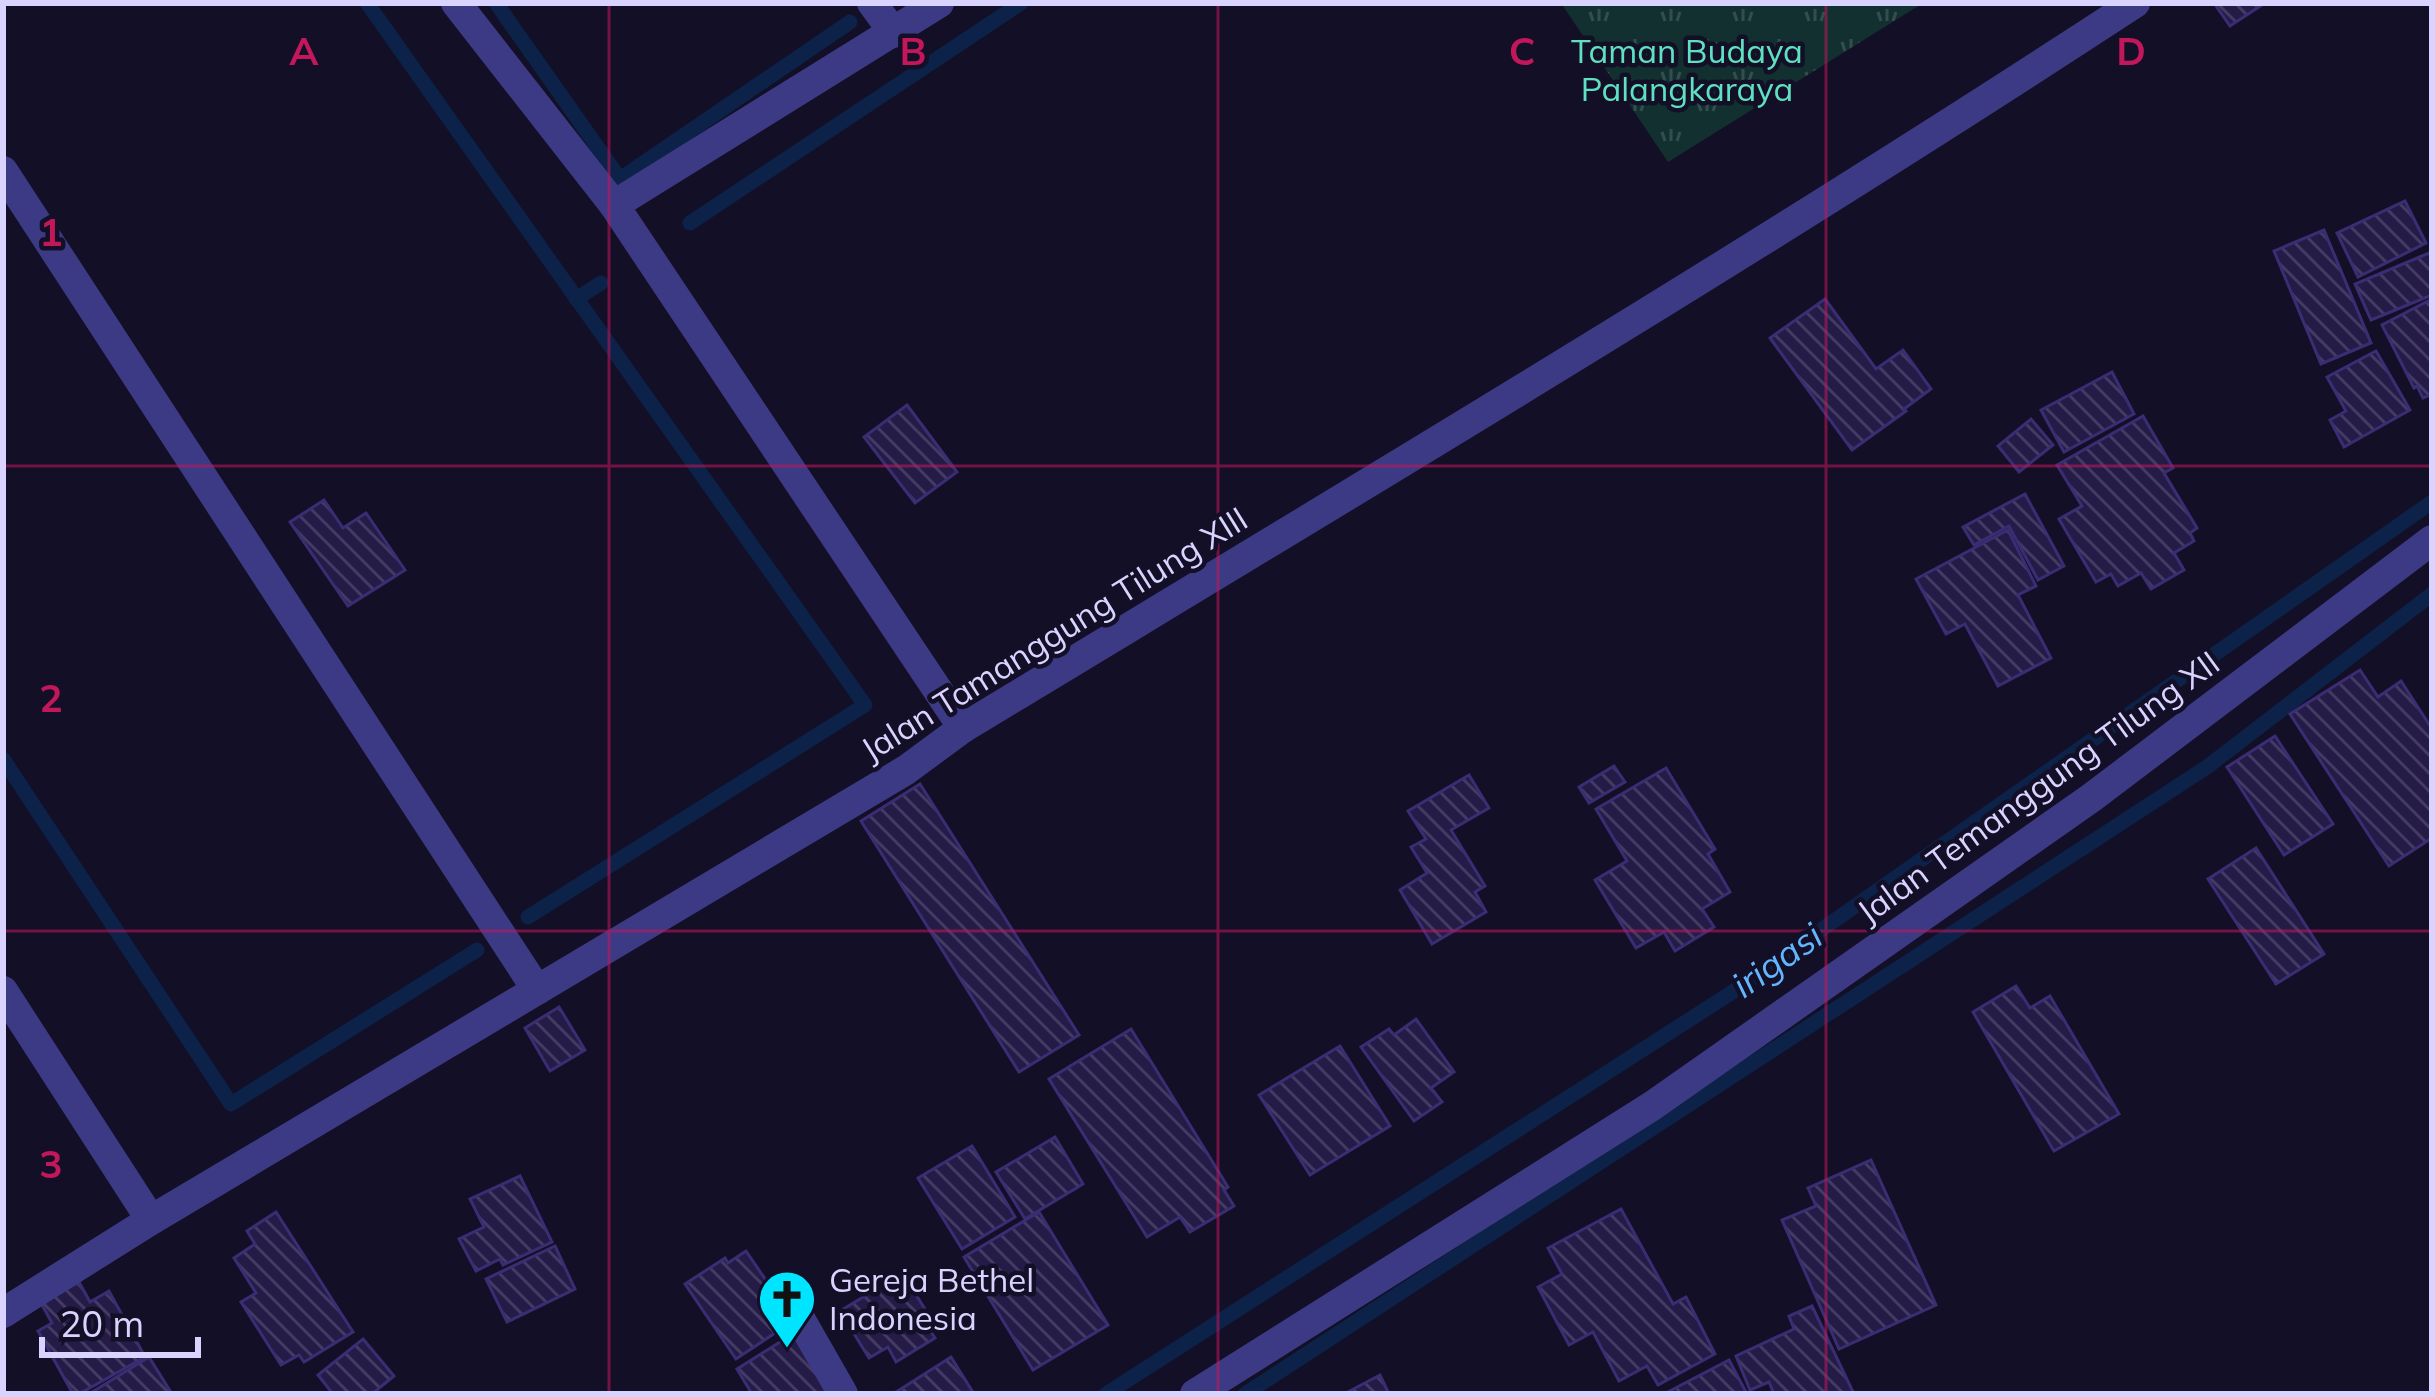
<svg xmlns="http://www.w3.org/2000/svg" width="2435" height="1397" viewBox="0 0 2435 1397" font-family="Mulish,sans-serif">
<defs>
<pattern id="park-tufts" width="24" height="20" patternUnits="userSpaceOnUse" patternTransform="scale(3)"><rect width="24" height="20" fill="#12302f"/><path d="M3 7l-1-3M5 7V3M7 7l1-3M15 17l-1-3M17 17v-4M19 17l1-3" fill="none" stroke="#344d4e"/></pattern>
<pattern id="building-back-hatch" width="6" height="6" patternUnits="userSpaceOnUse" patternTransform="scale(3)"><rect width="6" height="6" fill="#241b47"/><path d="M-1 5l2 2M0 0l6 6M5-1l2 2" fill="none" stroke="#433b63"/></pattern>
</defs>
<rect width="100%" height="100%" fill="#130f26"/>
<polygon fill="url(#park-tufts)" points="1561,3 1923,3 1668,162"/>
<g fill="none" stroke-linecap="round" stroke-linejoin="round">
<g stroke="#0c2248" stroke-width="15">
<polyline points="367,3 865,705 528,917"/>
<polyline points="496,3 620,179 850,22"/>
<polyline points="690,223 1021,3"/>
<polyline points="576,299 601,283"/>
<polyline points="3,759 231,1104 477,950"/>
<polyline points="1106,1394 1731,993 2432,502"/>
<polyline points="1245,1394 2207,767 2432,594"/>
</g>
</g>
<g fill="url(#building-back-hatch)" stroke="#3b2d73" stroke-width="3">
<polygon points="2214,3 2265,3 2230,26"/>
<polygon points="2405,201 2426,243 2358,277 2337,233"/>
<polygon points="2324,230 2371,343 2321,364 2274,251"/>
<polygon points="2429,253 2432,260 2432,295 2371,320 2355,284"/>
<polygon points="1825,299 1876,369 1903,350 1931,389 1904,409 1906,411 1852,450 1770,338"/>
<polygon points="2432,299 2432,394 2423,398 2417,386 2414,388 2382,325"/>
<polygon points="2376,351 2410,410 2344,447 2330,420 2346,411 2327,377"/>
<polygon points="2112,372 2134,414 2064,452 2041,410"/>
<polygon points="907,405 957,472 915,503 864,437"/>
<polygon points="2143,416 2173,468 2164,473 2197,528 2190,533 2194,541 2174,553 2184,570 2151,589 2141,573 2118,586 2111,574 2096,582 2059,519 2082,506 2057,465"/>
<polygon points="2031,419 2053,445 2019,472 1998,446"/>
<polygon points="2025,494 2064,566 2038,580 2009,526 1974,545 1963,527"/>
<polygon points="324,500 343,528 366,513 405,570 348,606 290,522"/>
<polygon points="2008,530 2036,586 2018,595 2051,658 1998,686 1965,624 1946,634 1916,579"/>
<polygon points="2360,670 2378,697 2401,681 2432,729 2432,838 2389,866 2290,714"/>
<polygon points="2275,736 2333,824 2284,855 2227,767"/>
<polygon points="1614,766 1625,782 1589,803 1579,787"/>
<polygon points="1666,768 1715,849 1708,854 1730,892 1702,909 1714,927 1675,951 1664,932 1636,948 1595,880 1627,861 1596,809"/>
<polygon points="1469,775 1489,808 1451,830 1485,886 1475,892 1486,912 1432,944 1400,890 1427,873 1411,847 1426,839 1408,811"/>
<polygon points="920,784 1079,1035 1019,1072 861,821"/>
<polygon points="2256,848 2324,954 2276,984 2208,879"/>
<polygon points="2016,986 2030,1008 2050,996 2119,1114 2054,1151 1973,1012"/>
<polygon points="559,1007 585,1050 550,1071 525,1028"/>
<polygon points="1416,1019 1454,1072 1431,1088 1442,1102 1414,1121 1361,1047 1389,1029 1394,1035"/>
<polygon points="1131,1029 1228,1187 1224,1190 1234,1206 1190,1232 1180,1217 1147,1237 1049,1079"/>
<polygon points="1340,1046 1390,1126 1310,1175 1259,1095"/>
<polygon points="1055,1137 1083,1184 1025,1219 996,1172"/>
<polygon points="972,1146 1015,1217 962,1249 918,1178"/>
<polygon points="1871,1160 1936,1305 1839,1349 1782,1220 1816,1206 1808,1188"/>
<polygon points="520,1176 552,1242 503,1265 500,1259 476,1271 459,1239 484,1227 470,1199"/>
<polygon points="1621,1209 1673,1304 1686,1297 1715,1354 1658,1385 1647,1366 1619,1381 1593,1332 1569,1345 1538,1287 1562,1274 1548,1248"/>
<polygon points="276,1212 353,1332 304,1362 299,1355 281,1365 241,1302 256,1293 234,1258 255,1244 247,1231"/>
<polygon points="1039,1212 1108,1325 1033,1370 964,1257"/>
<polygon points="555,1246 575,1289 507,1322 486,1279"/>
<polygon points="746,1251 778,1298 760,1310 775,1333 736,1359 685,1284 725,1258 728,1263"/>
<polygon points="903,1273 932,1321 926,1324 935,1338 896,1362 888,1347 869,1358 840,1311"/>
<polygon points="79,1282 90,1302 109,1291 145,1357 79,1394 73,1394 38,1331 52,1323 41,1303"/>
<polygon points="1812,1306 1854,1394 1774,1394 1769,1382 1750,1390 1736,1356 1794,1329 1789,1316"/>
<polygon points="796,1332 835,1394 752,1394 737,1369"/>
<polygon points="363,1339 394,1376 372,1394 333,1394 318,1375"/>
<polygon points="149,1357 172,1394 89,1394"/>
<polygon points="951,1357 974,1394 893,1394"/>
<polygon points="1729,1360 1747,1394 1664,1394"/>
<polygon points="1380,1375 1389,1394 1344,1394"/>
</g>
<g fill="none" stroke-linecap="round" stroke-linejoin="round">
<g stroke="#3d3a85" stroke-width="30">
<polyline points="456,3 614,205 963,728"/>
<polyline points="872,3 894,33"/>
<polyline points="3,171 537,990"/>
<polyline points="614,205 939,3"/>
<polyline points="3,991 151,1220"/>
<polyline points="795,1310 843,1394"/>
<path d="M 3,1313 L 151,1220 L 906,770 L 963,728 C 1356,490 1750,255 2135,3"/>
<polyline points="1195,1394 1652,1106 2091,798 2432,540"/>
</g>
</g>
<path fill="none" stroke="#c2185b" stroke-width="3" stroke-opacity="0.55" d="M 609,3 L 609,1394M 1218,3 L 1218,1394M 1826,3 L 1826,1394M 3,466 L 2432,466M 3,931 L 2432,931"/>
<defs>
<g id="church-pin" transform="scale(3)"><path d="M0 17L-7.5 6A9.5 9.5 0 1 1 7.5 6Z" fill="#00e5ff" stroke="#130f26"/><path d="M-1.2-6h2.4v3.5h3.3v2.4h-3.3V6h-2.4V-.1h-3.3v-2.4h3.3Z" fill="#111"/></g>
</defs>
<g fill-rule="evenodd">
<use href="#church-pin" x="787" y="1299"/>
</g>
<g text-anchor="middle" stroke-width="9" stroke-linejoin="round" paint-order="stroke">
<g font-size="33" fill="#5fe0c0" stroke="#130f26">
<text x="1687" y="63">Taman Budaya<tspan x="1687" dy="38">Palangkaraya</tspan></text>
</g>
<g font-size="33" fill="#d9d4ff" stroke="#130f26">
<text transform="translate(1054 634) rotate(-32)" y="12">Jalan Tamanggung Tilung XIII</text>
<text transform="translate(2038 787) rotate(-36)" y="12">Jalan Temanggung Tilung XII</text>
</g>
<g font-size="33" fill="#d9d4ff" stroke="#130f26" text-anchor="start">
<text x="829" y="1292">Gereja Bethel<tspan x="829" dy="38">Indonesia</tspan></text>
</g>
<g font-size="36" font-style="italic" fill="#62b6ff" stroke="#130f26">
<text transform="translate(1777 960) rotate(-35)" y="13">irigasi</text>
</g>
</g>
<g font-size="39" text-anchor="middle" font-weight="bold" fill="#c2185b" stroke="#130f26" stroke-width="9" stroke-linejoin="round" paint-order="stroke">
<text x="304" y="65">A</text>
<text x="913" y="65">B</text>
<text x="1522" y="65">C</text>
<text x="2131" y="65">D</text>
<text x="51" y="246">1</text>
<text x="51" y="712">2</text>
<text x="51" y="1178">3</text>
</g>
<rect width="2435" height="1397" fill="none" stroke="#d9d4ff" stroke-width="12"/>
<path d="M42 1337v18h156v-18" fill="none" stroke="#d9d4ff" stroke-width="6"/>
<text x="60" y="1337" font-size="36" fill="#d9d4ff" stroke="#130f26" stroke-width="9" paint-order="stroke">20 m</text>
</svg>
